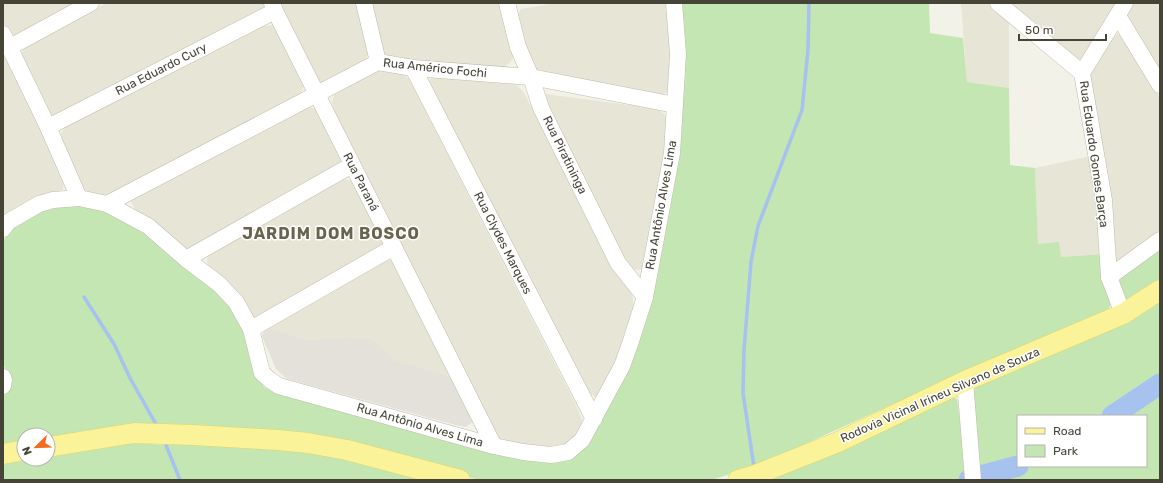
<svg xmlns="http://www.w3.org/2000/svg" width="1163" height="483" viewBox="0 0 1163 483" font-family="Rubik,sans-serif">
<rect width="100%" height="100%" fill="#f3f2e8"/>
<g fill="#e7e5d6">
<polygon points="3,3 77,3 18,35 9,33 3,22"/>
<polygon points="107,3 265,3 266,6 261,14 58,117 48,114 19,57 25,47"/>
<polygon points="279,3 358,3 370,50 365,61 324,84 316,78"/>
<polygon points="371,3 500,3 515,54 510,63 498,70 391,60 383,51"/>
<polygon points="557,3 669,3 672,89 659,97 535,69 515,18 521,9"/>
<polygon points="961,3 988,3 1009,21 1009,88 967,82"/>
<polygon points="1007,3 1119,3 1082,61 1077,58"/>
<polygon points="1129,3 1160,3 1160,74 1126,19 1126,10"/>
<polygon points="276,25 306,80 300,96 105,197 92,195 81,187 58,138 67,124 262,26"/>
<polygon points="1117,34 1124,35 1160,98 1160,234 1113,266 1088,72"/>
<polygon points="3,50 64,179 63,189 3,221"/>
<polygon points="374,70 397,70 409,79 577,407 582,420 582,427 577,438 563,449 505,442 497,437 334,112 332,102 335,93"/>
<polygon points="436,75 509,81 517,85 524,93 630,287 634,305 634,321 601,395 595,397 590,393 427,85 430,79"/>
<polygon points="546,94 658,109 671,121 644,269 635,270 625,265 543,97"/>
<polygon points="306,106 319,110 343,158 341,168 195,248 186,249 135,210 131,201 135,193"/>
<polygon points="1091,156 1103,254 1061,257 1038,244 1035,168"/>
<polygon points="345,179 355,182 386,240 383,250 258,321 249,315 209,268 207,262 208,253"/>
<polygon points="383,259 396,261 456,378 392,360 373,339 351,337 308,340 266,327"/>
</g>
<polygon fill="#e3e1d9" points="266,327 308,340 351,337 373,339 393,360 456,378 474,421 466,427 456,425 287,379 276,369 262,336"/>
<g fill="#c4e6b2" fill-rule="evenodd">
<path d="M 681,3 L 929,3 L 930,33 L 963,38 L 967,82 L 1009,88 L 1010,165 L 1035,168 L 1038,244 L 1059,242 L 1061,257 L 1103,254 L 1112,303 L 1107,311 L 964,372 L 754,467 L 711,480 L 479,480 L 350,444 L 48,440 L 48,435 L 24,435 L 24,444 L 3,447 L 3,397 C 10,384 10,377 3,364 L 3,241 L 13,227 L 29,214 L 53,206 L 79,205 L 103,211 L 144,231 L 215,289 L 231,305 L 247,332 L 257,376 L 264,387 L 272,391 L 492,454 L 524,458 L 569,456 L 648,303 Z"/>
<polygon points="1160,248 1160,285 1134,301 1125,300 1118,283 1124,274"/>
<path d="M 1160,299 L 1160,480 L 978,480 L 970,395 L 978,384 ZM 1018,416 L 1146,416 L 1146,466 L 1018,466 Z"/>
<polygon points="950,395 957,399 968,480 765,480"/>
<polygon points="191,442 310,451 430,480 3,480 3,464 34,459 48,459 48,457 134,443 166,445"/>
</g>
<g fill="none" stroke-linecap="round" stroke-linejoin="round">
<g stroke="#a6c2ee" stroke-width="3.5">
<polyline points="84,297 114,344 130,378 157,426"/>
<polyline points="166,445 180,480"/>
<polyline points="754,467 743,393 744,350 751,262 758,226 802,110 808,50 809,3"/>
</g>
<g stroke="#a6c2ee" stroke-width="21">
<polyline points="1112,416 1160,384"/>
<polyline points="969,480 973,478 1018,466"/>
</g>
<g stroke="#bfbcab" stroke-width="17">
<g id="minor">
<polyline points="272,3 275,11 494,446"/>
<polyline points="364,3 378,62"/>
<polyline points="507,3 518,47 531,77 541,108 618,263 645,297"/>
<polyline points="998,3 1082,73"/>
<polyline points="1118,16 1160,85"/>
<polyline points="3,34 48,127 79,198"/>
<polyline points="10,47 91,3"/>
<polyline points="413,68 594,419"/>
<polyline points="48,127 275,11"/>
<polyline points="107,204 378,62 413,68 531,77 675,105"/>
<polyline points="3,229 8,222 39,204 53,200 79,198 107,204 148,226 186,259 219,284 236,302 251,329 262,373 270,380 279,386 494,446 523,452 551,455 568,452 582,440 622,366 630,344 645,297 672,153 678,54 674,3"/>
<polyline points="186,259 352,165"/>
<polyline points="1109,277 1160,240"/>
<polyline points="1123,314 1109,277 1104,200 1082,73 1125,3"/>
<polyline points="251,329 394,247"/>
<polyline points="3,377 4,380 3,386"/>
<polyline points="965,381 973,480"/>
</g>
</g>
<g stroke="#e0d569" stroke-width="21">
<g id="major">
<polyline points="48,447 134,433 193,435 278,440 308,443 347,450 460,480"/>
<polyline points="3,454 24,450"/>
<polyline points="738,480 755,475 838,442 965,381 1123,314 1160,290"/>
</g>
</g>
<use href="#minor" stroke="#fff" stroke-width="16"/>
<use href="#major" stroke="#fbf399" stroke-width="20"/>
</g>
<g text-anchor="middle" stroke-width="3" stroke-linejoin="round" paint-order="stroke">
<g font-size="12" fill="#464437" stroke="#fff">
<text transform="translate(435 68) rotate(6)" y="4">Rua Américo Fochi</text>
<text transform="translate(161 69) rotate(-27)" y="4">Rua Eduardo Cury</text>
<text transform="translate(1094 154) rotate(82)" y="4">Rua Eduardo Gomes Barça</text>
<text transform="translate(565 155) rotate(64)" y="4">Rua Piratininga</text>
<text transform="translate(361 182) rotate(63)" y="4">Rua Paraná</text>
<text transform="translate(661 205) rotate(-80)" y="4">Rua Antônio Alves Lima</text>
<text transform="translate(503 243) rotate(63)" y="4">Rua Clydes Marques</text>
<text transform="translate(940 395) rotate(-24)" y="4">Rodovia Vicinal Irineu Silvano de Souza</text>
<text transform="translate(420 425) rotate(16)" y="4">Rua Antônio Alves Lima</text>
</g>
<g font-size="16" font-weight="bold" letter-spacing="1" fill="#69644e" stroke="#fff">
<text x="331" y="239">JARDIM DOM BOSCO</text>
</g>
</g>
<rect width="1163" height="483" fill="none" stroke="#464437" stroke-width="8"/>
<rect x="1017" y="415" width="130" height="52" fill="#ffffff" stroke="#b5b4af"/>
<rect x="1025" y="428" width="20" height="6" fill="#fbf399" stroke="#b5b4af"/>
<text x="1053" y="435" font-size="12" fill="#464437">Road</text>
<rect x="1025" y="445" width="20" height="12" fill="#c4e6b2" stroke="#b5b4af"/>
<text x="1053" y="455" font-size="12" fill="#464437">Park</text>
<g transform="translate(36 447) rotate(247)"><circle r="19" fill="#ffffff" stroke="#b5b4af"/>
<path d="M0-3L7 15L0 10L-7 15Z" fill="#f36b1f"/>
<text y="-6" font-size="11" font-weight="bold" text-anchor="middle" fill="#464437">N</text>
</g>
<path d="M1019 34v6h87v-6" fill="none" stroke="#464437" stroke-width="2"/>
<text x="1025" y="34" font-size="12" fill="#464437" stroke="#ffffff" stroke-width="3" paint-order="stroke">50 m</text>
</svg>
